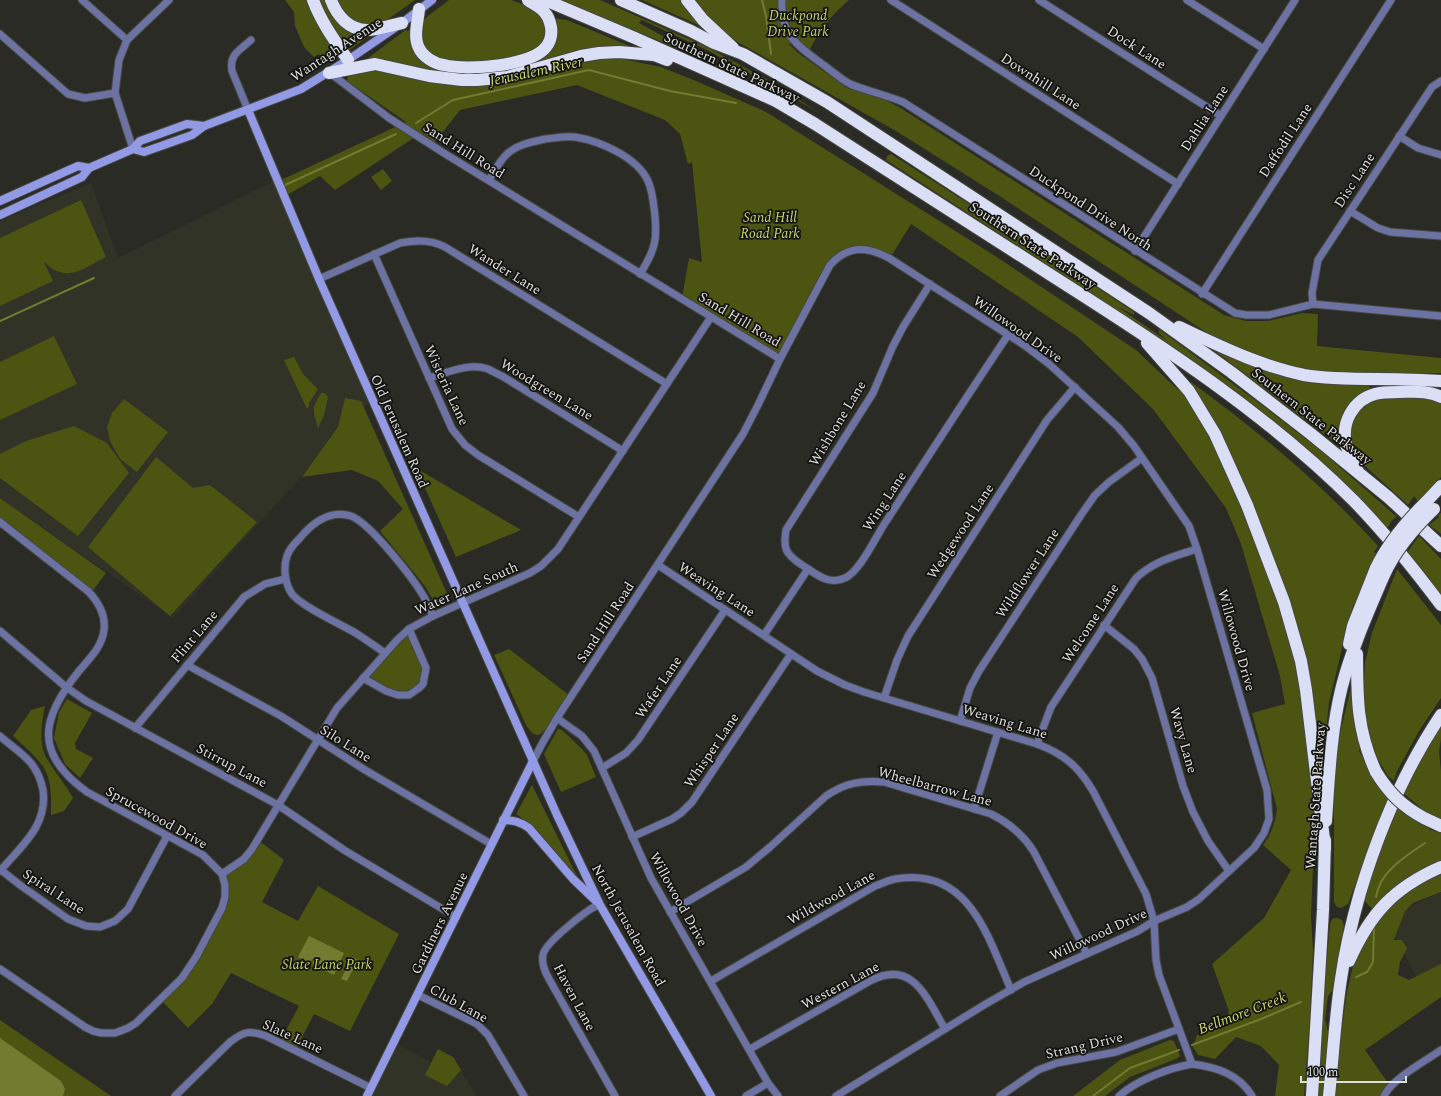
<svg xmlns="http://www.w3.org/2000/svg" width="1441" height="1096" viewBox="0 0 1441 1096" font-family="Spectral,serif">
<rect width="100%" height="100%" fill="#2a2b25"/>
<g fill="#303326">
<polygon points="276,180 371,400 173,618 0,498 0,221 91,183 118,258"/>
<polygon points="1441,892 1441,998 1431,1004 1385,918"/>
<polygon points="395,1043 432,1062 438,1049 453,1057 476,1096 369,1096"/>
</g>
<g fill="#4c5412">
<polygon points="285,0 310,0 337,52 335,58 327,62 319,54 314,57 304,47 295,26 294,12"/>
<polygon points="317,0 326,0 370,35 348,51"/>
<polygon points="335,0 415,0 380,25 355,24 340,14"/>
<polygon points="449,0 511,0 530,7 541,14 547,27 546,41 539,51 497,63 435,61 421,49 421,23 428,16"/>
<polygon points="561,0 600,0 655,24 709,48 766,79 820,113 709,51 642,20 639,23 706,60"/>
<polygon points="642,0 682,0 703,27"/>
<path d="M 691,0 L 849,0 C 831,15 819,31 808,53 L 788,43 L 797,52 L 847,88 L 885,100 L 899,107 L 1224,315 L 1246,321 L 1268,321 L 1302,313 L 1318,314 L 1317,346 L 1441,358 L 1441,373 L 1353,373 L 1306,370 L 1265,361 L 1215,338 L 1001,197 L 896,131 L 736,41 L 718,28 Z"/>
<polygon points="552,18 567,20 632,47 631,50 482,77 438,74 368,58 407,29 407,31 411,30 413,47 419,59 439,70 542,56"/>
<path d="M 597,59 L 623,59 L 661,67 L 696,81 L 766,112 L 992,254 L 1136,350 L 1176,388 L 1182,392 L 1206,431 L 1239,500 L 1279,599 L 1296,664 L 1314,779 L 1315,819 L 1311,916 L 1313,951 L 1310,1017 L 1304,1096 L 1275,1096 L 1279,1065 L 1261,1046 L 1236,1037 L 1215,1059 L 1198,1055 L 1193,1047 L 1197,1035 L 1224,1025 L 1229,1011 L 1212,964 L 1264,918 L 1291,870 L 1263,845 C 1272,834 1275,822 1277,809 L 1252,713 L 1285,704 L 1280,676 L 1241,544 L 1226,508 L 1153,409 L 1078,337 L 911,224 L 890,258 L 870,249 L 835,258 L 780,358 L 682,298 L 689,258 L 702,262 L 692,162 L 688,164 L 680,134 L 665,120 L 577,85 L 460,110 L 435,142 L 421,133 L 335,190 L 320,176 L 285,196 L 279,181 L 406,122 L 347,81 L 348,76 L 352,72 L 374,69 L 440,83 L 541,73 Z"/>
<path d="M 891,154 L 1010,230 L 1134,312 L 1134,315 L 1118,307 L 1166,340 L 1158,332 L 1160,330 L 1259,403 L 1319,449 L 1397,517 C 1392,518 1389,526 1386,531 L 1366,506 L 1336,475 L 1303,447 L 1163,342 L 1108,304 L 886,160 L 887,156 Z"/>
<polygon points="383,169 392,181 381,190 371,177"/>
<path d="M 81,200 L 106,257 C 82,269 67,284 44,262 L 53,281 L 0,306 L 0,238 Z"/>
<polygon points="54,336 77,384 0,420 0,362"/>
<polygon points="1215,351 1256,367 1369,385 1371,391 1353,401 1342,416 1339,431 1341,447"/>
<polygon points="294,357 303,374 317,388 317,391 309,403 309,406 307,409 284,360"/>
<path d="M 1191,382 C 1259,432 1321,483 1378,546 L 1374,552 L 1379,554 L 1353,606 L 1343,644 L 1329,703 L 1326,730 L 1323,778 L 1316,721 L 1299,632 L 1285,589 L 1187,383 Z"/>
<path d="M 321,393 L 325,393 L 328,397 L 324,415 L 318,428 C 313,409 311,410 321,393 Z"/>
<polygon points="1428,396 1441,402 1441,477 1419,503 1414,496 1408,505 1353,455 1349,425 1356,410 1376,397"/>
<polygon points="345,398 361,401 450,600 437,607 425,586 380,531 403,509 378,481 352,470 302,477 338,427"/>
<polygon points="124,399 168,432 137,472 120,459 110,441 107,427 112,413"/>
<polygon points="74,426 107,443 129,473 78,536 0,478 0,454 26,441"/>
<polygon points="156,457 193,488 210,485 257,522 170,616 88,547"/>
<polygon points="416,468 521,530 456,557"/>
<polygon points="0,498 106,573 91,593 0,521"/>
<polygon points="1441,513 1441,534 1429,525 1439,517 1438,515"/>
<polygon points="1419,536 1441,559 1441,595 1406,554"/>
<polygon points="1397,569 1441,625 1441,698 1419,731 1397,771 1394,781 1388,776 1373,751 1363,699 1365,663 1372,633"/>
<polygon points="409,630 424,662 424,679 407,693 398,694 364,677"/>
<path d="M 509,649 L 569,695 C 564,702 546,734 538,735 C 532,735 529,729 526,725 L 494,655 Z"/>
<polygon points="1350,691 1354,694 1362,743 1359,751 1377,783 1389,798 1369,847 1348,904 1341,908 1337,907 1334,902 1334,780 1340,734"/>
<polygon points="67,699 92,713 75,743 76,749 93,758 80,778 65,764 54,738 59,712"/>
<path d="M 45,706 C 42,721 38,744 47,759 C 55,772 65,784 73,798 L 64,811 L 51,815 C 51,800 52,781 44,768 C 36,756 24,746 13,736 L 31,710 Z"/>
<polygon points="1441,724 1441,739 1439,752 1441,771 1441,819 1427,813 1402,792"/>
<polygon points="558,729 562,730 582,749 587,755 596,777 561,792 544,754"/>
<polygon points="532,785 577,876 532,825 516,814"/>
<polygon points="1396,804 1431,830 1441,833 1441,862 1388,895 1372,909 1364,900"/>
<polygon points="258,840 284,860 262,902 298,921 318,886 399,934 350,1031 314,1014 296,1049 280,1042 299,1006 231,973 212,1004 188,1028 161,1000 172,989 223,908 223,874 245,859"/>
<polygon points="1441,872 1441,892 1413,903 1405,911 1394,940 1402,940 1407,948 1400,962 1398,975 1409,980 1441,964 1441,997 1365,1050 1390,1086 1384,1096 1332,1096 1347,992 1354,961 1370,925 1405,892"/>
<polygon points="1337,918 1342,920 1344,925 1334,990 1331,992 1328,996 1325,1019 1328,1032 1323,1096 1318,1096 1325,979 1330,925 1332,919"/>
<polygon points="0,1020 111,1096 0,1096"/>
<polygon points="1170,1040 1174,1041 1180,1056 1176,1059 1130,1077 1105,1096 1073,1096 1120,1060"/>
<polygon points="438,1049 453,1057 461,1070 447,1086 425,1075"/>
</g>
<g fill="#717c30">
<polygon points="309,936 344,953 334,975 312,964 314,960 312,959 310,963 298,957"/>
<polygon points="352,957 358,960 347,981 341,979"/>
<polygon points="0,1038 61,1081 65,1089 63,1096 0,1096"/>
</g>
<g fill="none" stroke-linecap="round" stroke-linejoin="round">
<g stroke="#717c30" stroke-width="2">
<polyline points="762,0 766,16 771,54"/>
<polyline points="416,123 453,100 589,70 670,91 736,103"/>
<polyline points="283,186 396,134"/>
<polyline points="0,321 94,278"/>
<path d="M 1376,897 C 1377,892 1379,886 1381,882 C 1391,865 1409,854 1425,843"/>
<polyline points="1356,977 1367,972 1373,962 1374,927"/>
<polyline points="1192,1045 1261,1019 1301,1002"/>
<polyline points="1093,1096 1130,1068 1179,1050"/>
</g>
<g stroke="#474842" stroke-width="9">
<g id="minor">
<polyline points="82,0 127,40"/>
<path d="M 782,0 C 780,36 799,47 825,66 C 833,72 841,79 850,84 C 867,91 886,95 903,102 L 1235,313 L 1246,315 L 1269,315 L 1313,304 L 1441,316"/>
<polyline points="891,0 1178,184"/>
<polyline points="1039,0 1221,116"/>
<polyline points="1187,0 1264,49"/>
<polyline points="0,34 68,94 85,98 115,93"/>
<polyline points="330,73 389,118 447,155 780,359"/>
<path d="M 248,110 L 232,71 C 229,54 240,50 251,40"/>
<polyline points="1399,136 1418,148 1441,155"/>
<polyline points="133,149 115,93 119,60 127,40 169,0"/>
<path d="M 489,180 C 494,172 499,162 506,155 C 516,145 531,142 545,139 C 555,138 565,136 575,137 C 600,141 637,157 648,181 C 652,190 653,199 654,208 C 658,238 656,249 640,274"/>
<polyline points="1350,211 1378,228 1390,232 1441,236"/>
<polyline points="1135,251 1295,0"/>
<polyline points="374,254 452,429 465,445 478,455 579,517"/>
<path d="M 319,279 L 400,243 C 415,240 431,239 445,247 L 667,384"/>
<path d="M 930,284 L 903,327 L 893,346 L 873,393 L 786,530 C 783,548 785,554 802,565 C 815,573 828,586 845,578 C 860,572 877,534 887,520 C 927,458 967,396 1008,335"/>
<polyline points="1202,294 1391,0"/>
<polyline points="1313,304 1312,293 1318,260 1432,87 1441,81"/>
<path d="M 429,378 C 447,373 469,362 488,369 C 492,371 497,374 502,376 L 623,451"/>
<path d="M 0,522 L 89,592 C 99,603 106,615 104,630 C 102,647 89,659 79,671 C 41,718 33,753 87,792 L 203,855 L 222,874 L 225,885 L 225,897 L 222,908 L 196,957 L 182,978 L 136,1023 L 128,1028 L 115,1033 L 101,1033 L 93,1031 L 85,1027 L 0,969"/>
<path d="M 658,565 L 817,671 L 845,685 L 864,692 L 1037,744 C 1064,754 1078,766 1093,791 L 1146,894 L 1154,921 L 1156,960 L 1159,975 L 1192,1064 C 1216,1067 1239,1074 1252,1096"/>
<polyline points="1104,625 1134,649 1142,659 1152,678 1183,786 1193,812 1208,841 1229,871"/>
<polyline points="0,631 66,687 86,701 278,805 344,850 456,917"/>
<polyline points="764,635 808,569"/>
<path d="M 385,653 C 375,646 365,639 354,632 C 340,624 301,606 292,594 C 285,584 283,568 287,556 C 289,549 294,544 299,539 C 312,523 329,509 351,516 C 370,523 413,578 424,597 C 427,603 430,610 433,616"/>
<polyline points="187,665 281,716 365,770 491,844"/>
<polyline points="363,678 386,691 398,695 409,695 419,688 423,684 426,668 409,629"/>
<polyline points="884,698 897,660 908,636 1047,420 1075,387"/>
<polyline points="557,718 582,736 594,751 651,878 768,1083 778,1096"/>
<polyline points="960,721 970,688 979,671 1081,515 1095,495 1109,482 1142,458"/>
<polyline points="135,728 244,597 265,584 285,579"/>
<path d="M 0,736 C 10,745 22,753 30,762 C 37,770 41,780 43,790 C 48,826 21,846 0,871"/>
<path d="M 1037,744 L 1051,707 L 1136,578 C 1154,561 1175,556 1197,549"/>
<path d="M 533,761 L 543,742 L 557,718 L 743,434 L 758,405 L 780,359 L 830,265 C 848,245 867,246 889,258 L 1024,345 L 1049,364 L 1118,427 L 1134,446 L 1189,526 L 1197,549 L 1267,790 L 1269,819 L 1264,833 L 1254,848 L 1199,899 L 1187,907 L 1154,921 L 1138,931 L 1024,982 L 984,1005 L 836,1096"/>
<polyline points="602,768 626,753 638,740 725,610"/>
<polyline points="974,809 998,732"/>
<polyline points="632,837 672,819 681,813 692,802 791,654"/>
<polyline points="1,870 20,885 68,919 86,926 100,927 115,921 128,909 167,836"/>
<polyline points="222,874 244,859 252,849 337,708 397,640 409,629 433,616 530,573 541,566 558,549 711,317"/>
<path d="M 600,905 C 596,906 592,908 589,910 C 579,917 544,944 543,955 C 541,964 545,972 549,979 L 615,1096"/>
<path d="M 670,912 L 746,867 L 770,847 L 826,796 C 845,783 861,780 884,782 L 991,814 C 1009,823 1023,834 1034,852 L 1087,954"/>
<path d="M 711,981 L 875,886 C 882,884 888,880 895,879 C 969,866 988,937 1011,990"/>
<polyline points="418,995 477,1024 488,1035 524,1096"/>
<path d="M 750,1049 L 870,981 C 913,958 927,999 945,1029"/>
<path d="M 175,1096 L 230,1042 C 244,1031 250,1030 266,1036 L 371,1088"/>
<polyline points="746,1096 768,1083"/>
<polyline points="1000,1096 1038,1070 1057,1063 1116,1052 1179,1029"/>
<path d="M 1119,1096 C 1137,1080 1169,1068 1192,1064"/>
<path d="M 1384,1096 C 1393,1078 1424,1062 1441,1050"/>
</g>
</g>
<g stroke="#474842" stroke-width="10">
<g id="secondary">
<polyline points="248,110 319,279 557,815 600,905 711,1096"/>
<polyline points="133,149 144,152 192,135 204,126 301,89 348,60 402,23 432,0"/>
<polyline points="0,201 78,166 89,168"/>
<polyline points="0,215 82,177 89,168 133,149 140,141 187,124 204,126"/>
<path d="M 503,820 C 514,820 520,822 529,828 L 573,879 L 596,901"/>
<polyline points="367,1096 533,761"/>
</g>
</g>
<g stroke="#474842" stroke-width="14">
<g id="motorway">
<path d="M 313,0 C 321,22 335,41 348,60"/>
<path d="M 331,0 C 337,16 349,30 367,30 C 378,30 391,25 402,23"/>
<path d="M 545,0 L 635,38 L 776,101 L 815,124 C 896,176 977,227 1057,279 C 1161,345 1267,414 1354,501 C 1385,533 1414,569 1441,605"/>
<polyline points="621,0 691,31 714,43 743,54 827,102 1149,313 1231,372 1311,434 1388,497 1441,546"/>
<polyline points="687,0 703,20 733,48"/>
<path d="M 419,9 C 418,21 413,37 419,48 C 423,57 435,64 444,65 C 467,71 531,66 546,47 C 551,41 552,34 551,27 C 550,22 548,16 545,13 C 541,7 533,4 528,0"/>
<polyline points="329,73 375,64 429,76 462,80 477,80 507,77 581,56 599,53 619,52 654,55 667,60"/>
<path d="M 1179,327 C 1220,346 1260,366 1304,375 C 1328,379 1353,379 1377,379 C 1399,379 1420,380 1441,381"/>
<polyline points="1147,343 1189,391 1215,434 1247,505 1284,602 1301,661 1306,690 1325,848"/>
<path d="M 1357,470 C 1353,462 1348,453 1346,444 C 1341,423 1353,400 1375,394 C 1382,392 1391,392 1399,392 C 1413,392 1428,390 1441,397"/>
<polyline points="1426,502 1441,486"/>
<polyline points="1349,644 1353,626 1376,568"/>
<path d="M 1357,654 C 1357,698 1357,731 1376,772"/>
<polyline points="1424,818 1441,826"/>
<path d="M 1326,821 C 1329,776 1331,730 1342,686 C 1352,648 1369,610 1384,575"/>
<path d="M 1349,961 C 1370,914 1393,888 1441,867"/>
<polyline points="1312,1096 1323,910 1325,840"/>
<path d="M 1329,1096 C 1333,1057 1335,1017 1341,979 C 1345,950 1352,921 1360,893 C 1379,830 1404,770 1441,715"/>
</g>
</g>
<use href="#minor" stroke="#6c72a1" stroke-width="7"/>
<use href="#secondary" stroke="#929ae5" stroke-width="8"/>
<use href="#motorway" stroke="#dbdff6" stroke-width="12"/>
<g stroke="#474842" stroke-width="14" stroke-linecap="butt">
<g id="motorway-bridge">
<path d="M 1376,568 C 1388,543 1406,522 1426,502"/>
<path d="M 1384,575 C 1396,549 1413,529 1434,509"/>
<path d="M 1376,772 C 1389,793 1402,806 1424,818"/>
</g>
</g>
<use href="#motorway-bridge" stroke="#dbdff6" stroke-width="12"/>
</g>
<g text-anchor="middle" stroke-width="3.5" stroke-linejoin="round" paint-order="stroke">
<g font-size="14" font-style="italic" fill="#c5d66d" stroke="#131311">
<text x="798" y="20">Duckpond<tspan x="798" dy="16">Drive Park</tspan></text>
<text x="770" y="222">Sand Hill<tspan x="770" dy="16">Road Park</tspan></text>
<text x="327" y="969">Slate Lane Park</text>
</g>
<g font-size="14" fill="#dedfdb" stroke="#131311">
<text transform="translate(1137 47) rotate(33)" y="5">Dock Lane</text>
<text transform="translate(336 49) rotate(-33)" y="5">Wantagh Avenue</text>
<text transform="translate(732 67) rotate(25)" y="5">Southern State Parkway</text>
<text transform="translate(1041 81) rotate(33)" y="5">Downhill Lane</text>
<text transform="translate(1204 118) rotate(-57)" y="5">Dahlia Lane</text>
<text transform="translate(1285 140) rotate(-57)" y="5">Daffodil Lane</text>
<text transform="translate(464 150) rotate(32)" y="5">Sand Hill Road</text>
<text transform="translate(1354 180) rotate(-57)" y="5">Disc Lane</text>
<text transform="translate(1091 208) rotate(33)" y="5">Duckpond Drive North</text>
<text transform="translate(1033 245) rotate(33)" y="5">Southern State Parkway</text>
<text transform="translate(505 269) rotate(32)" y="5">Wander Lane</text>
<text transform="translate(740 319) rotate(31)" y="5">Sand Hill Road</text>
<text transform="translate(1018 329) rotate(35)" y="5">Willowood Drive</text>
<text transform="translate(447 385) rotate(65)" y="5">Wisteria Lane</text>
<text transform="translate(547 389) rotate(31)" y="5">Woodgreen Lane</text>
<text transform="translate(1312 416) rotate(38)" y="5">Southern State Parkway</text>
<text transform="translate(837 423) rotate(-59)" y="5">Wishbone Lane</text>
<text transform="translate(400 431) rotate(66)" y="5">Old Jerusalem Road</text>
<text transform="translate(884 501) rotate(-57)" y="5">Wing Lane</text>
<text transform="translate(960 531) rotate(-57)" y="5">Wedgewood Lane</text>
<text transform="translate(1027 573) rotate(-57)" y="5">Wildflower Lane</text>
<text transform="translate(466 588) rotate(-24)" y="5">Water Lane South</text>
<text transform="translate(717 589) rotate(33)" y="5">Weaving Lane</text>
<text transform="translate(605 622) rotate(-57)" y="5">Sand Hill Road</text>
<text transform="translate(1090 623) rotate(-57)" y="5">Welcome Lane</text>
<text transform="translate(194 636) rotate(-50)" y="5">Flint Lane</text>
<text transform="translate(1237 640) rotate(74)" y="5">Willowood Drive</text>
<text transform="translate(658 687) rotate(-56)" y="5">Wafer Lane</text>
<text transform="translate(1005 721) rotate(17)" y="5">Weaving Lane</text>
<text transform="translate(1184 740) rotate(74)" y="5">Wavy Lane</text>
<text transform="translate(346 743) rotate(32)" y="5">Silo Lane</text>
<text transform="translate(711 750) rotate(-56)" y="5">Whisper Lane</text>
<text transform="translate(232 765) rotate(28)" y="5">Stirrup Lane</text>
<text transform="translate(935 786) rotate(15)" y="5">Wheelbarrow Lane</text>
<text transform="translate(1315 796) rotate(-86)" y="5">Wantagh State Parkway</text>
<text transform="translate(157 817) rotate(29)" y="5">Sprucewood Drive</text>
<text transform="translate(54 891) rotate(33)" y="5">Spiral Lane</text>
<text transform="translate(831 897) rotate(-29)" y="5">Wildwood Lane</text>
<text transform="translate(679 899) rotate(61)" y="5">Willowood Drive</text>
<text transform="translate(439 923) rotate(-64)" y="5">Gardiners Avenue</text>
<text transform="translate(629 925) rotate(61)" y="5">North Jerusalem Road</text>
<text transform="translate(1098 934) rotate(-25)" y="5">Willowood Drive</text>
<text transform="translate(840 985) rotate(-28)" y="5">Western Lane</text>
<text transform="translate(575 997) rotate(62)" y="5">Haven Lane</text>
<text transform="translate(459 1003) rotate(29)" y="5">Club Lane</text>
<text transform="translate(293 1036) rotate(24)" y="5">Slate Lane</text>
<text transform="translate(1084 1045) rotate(-13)" y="5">Strang Drive</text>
</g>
<g font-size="15" font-style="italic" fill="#c7d86f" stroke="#131311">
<text transform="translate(536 71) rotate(-12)" y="5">Jerusalem River</text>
<text transform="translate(1242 1013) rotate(-21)" y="5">Bellmore Creek</text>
</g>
</g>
<path d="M1301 1076v6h105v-6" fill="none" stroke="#dedfdb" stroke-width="2"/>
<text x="1307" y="1076" font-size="12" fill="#dedfdb" stroke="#131311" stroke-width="3" paint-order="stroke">100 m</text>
</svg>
